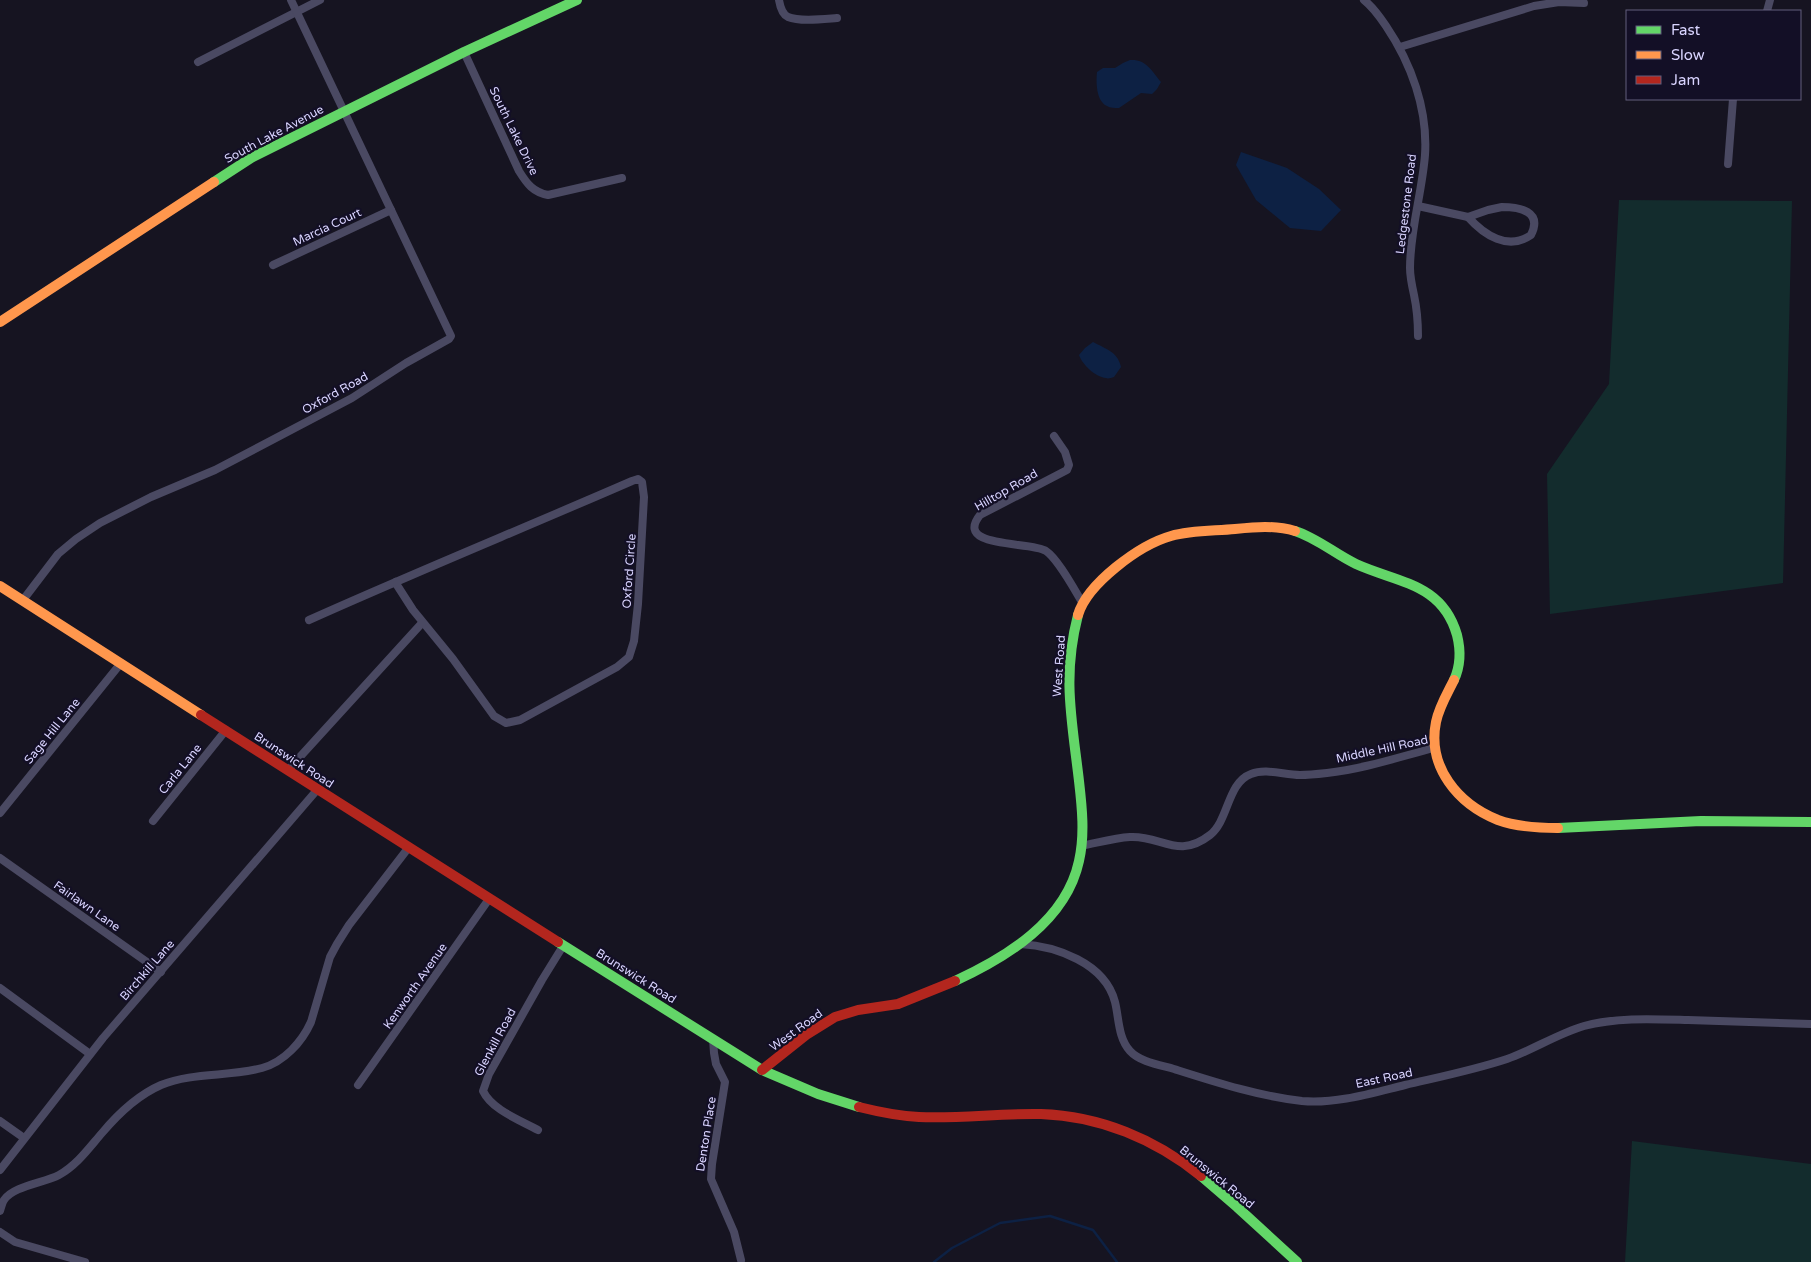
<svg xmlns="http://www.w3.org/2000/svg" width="1811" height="1262" viewBox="0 0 1811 1262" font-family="'Varela Round',sans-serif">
<rect width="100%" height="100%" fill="#161421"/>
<g fill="#132c2d">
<polygon points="1619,200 1792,201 1783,583 1550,614 1547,474 1609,384"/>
<polygon points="1632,1141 1811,1164 1811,1262 1625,1262"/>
</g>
<g fill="#0d2144">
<path d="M 1130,60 C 1146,59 1151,70 1161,82 L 1157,89 L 1152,94 L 1141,93 L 1119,108 C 1115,108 1110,108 1107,106 C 1096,101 1096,82 1097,72 L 1103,68 L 1115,68 L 1123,63 Z"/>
<polygon points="1241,152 1287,168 1319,189 1341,210 1321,231 1290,228 1256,200 1236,165"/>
<path d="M 1093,342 C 1106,349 1118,352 1121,367 L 1114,377 C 1111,378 1108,379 1106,378 C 1095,377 1082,364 1079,355 L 1085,348 Z"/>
</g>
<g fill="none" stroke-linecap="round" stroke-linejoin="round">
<polyline stroke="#0d2144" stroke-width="2.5" points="934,1262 952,1248 1000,1223 1050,1216 1093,1230 1117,1262"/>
<g stroke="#4a4962" stroke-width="8">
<path d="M 779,0 C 780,6 782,14 788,17 C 800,22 824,19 837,18"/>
<path d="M 1364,0 C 1373,7 1380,17 1386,26 C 1411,63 1428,109 1425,155 C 1422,193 1410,230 1410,268 C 1410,277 1412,286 1414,295 C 1417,309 1418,322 1418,336"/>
<polyline points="1767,11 1770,0"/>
<polyline points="1400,47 1534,6 1559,2 1584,3"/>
<path d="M 464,52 L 519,171 C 527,184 533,192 548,195 L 622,178"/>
<polyline points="198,62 320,0"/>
<polyline points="1728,164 1733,99"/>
<polyline points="1418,206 1468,217"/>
<path d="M 1502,207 C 1519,207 1543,211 1531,235 C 1508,251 1484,235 1468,217 L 1488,210 Z"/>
<polyline points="273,265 391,210"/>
<path d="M 1054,436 L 1065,452 L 1069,465 L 1067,470 L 980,515 C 953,549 1032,541 1046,551 C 1058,559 1074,589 1082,602"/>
<polyline points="23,600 58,554 76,539 100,523 151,497 215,470 352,398 406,363 449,339 451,336 291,0"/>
<path d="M 309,620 C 416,572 524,528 632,481 L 638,479 L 642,482 L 644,497 L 638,604 L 634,641 L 629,657 L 617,667 L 520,720 L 506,723 L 494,716 L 453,659 L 413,610 L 395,582"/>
<polyline points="288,770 422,623"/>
<polyline points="0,813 121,663"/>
<polyline points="153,821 226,730"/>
<path d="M 1081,846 C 1097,843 1114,838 1130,837 C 1161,835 1178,860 1210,835 C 1229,820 1227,783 1251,774 C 1266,768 1284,775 1300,775 C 1309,775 1318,774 1327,773 C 1363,769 1399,757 1434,748"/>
<polyline points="0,858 161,972"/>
<path d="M 1020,944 C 1056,946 1105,963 1115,1002 C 1119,1018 1118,1038 1130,1051 C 1140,1062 1160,1065 1174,1069 C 1215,1082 1258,1096 1302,1101 C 1336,1104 1372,1093 1405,1085 C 1439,1077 1474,1070 1507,1059 C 1533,1050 1557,1034 1584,1026 C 1617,1017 1654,1019 1688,1020 C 1729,1021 1770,1023 1811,1024"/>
<polyline points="0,988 90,1054"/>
<polyline points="713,1039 714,1053 716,1064 725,1082 712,1164 711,1179 734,1232 741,1260"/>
<polyline points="358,1085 489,899"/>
<polyline points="0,1121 24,1138"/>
<path d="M 538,1130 C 520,1120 492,1110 483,1091 L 489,1074 L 542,980 L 563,946"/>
<polyline points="0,1170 103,1038 317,790"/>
<path d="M 0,1211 C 1,1208 2,1203 4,1200 C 13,1186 44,1183 59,1175 C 77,1165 89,1148 102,1133 C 118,1114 138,1095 161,1085 C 193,1072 229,1077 262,1068 C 284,1062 302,1042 311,1022 L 330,957 L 337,944 L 349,925 L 409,847"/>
<polyline points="0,1232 15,1242 85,1262"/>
</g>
<g stroke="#63d668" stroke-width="10">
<polyline points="214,182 251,158 464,52 577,0"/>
<path d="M 1295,531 C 1317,538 1335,554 1356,564 C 1398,583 1442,583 1457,635 C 1461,651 1461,665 1454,680"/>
<polyline points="1558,828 1701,821 1811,822"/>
<polyline points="558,942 762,1070 818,1094 859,1107"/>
<path d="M 955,981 C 1007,957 1066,921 1079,861 C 1085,835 1082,807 1079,781 C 1072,720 1062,677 1078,615"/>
<polyline points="1201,1176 1237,1207 1297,1262"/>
</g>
<g stroke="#ff974d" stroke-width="10">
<polyline points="0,322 214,182"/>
<polyline points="0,586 201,715"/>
<path d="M 1078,615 C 1087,584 1139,545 1171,536 C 1191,530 1214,531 1235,529 C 1255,527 1275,525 1295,531"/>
<path d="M 1454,680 C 1447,694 1439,707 1436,722 C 1427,767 1458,804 1498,820 C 1517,827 1538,828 1558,828"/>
</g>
<g stroke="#b3261e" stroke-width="10">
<polyline points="201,715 558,942"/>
<polyline points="762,1070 806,1035 835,1017 858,1010 898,1004 955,981"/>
<path d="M 859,1107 C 879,1112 899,1116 919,1117 C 959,1119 1000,1113 1041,1114 C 1100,1116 1155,1139 1201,1176"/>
</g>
</g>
<g text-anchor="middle" stroke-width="4.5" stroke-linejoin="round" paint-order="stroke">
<g font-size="12" fill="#d9d4ff" stroke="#130f26">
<text transform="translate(514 131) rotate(64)" y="4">South Lake Drive</text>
<text transform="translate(274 134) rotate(-28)" y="4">South Lake Avenue</text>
<text transform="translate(1406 204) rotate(-83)" y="4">Ledgestone Road</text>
<text transform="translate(327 227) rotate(-25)" y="4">Marcia Court</text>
<text transform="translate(335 393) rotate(-29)" y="4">Oxford Road</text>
<text transform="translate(1006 490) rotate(-30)" y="4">Hilltop Road</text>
<text transform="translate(629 571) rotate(-86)" y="4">Oxford Circle</text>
<text transform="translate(1059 666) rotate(-86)" y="4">West Road</text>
<text transform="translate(52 731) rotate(-51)" y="4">Sage Hill Lane</text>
<text transform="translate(1382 749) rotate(-12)" y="4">Middle Hill Road</text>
<text transform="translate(294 760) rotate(33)" y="4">Brunswick Road</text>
<text transform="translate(180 769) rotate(-51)" y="4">Carla Lane</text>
<text transform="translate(87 906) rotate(35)" y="4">Fairlawn Lane</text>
<text transform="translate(147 970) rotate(-49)" y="4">Birchkill Lane</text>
<text transform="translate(636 976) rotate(32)" y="4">Brunswick Road</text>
<text transform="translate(415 986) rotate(-55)" y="4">Kenworth Avenue</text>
<text transform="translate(796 1030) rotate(-36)" y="4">West Road</text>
<text transform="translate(495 1042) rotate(-62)" y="4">Glenkill Road</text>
<text transform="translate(1384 1078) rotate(-12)" y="4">East Road</text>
<text transform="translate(706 1134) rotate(-81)" y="4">Denton Place</text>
<text transform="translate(1217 1177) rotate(39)" y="4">Brunswick Road</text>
</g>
</g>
<rect x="1626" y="10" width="175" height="90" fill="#130f26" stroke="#625e7d"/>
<rect x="1636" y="26" width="25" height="8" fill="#63d668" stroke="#625e7d"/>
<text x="1671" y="35" font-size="15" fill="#d9d4ff">Fast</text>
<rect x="1636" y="51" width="25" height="8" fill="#ff974d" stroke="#625e7d"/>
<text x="1671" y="60" font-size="15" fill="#d9d4ff">Slow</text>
<rect x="1636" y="76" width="25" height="8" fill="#b3261e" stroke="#625e7d"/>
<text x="1671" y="85" font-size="15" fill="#d9d4ff">Jam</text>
</svg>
